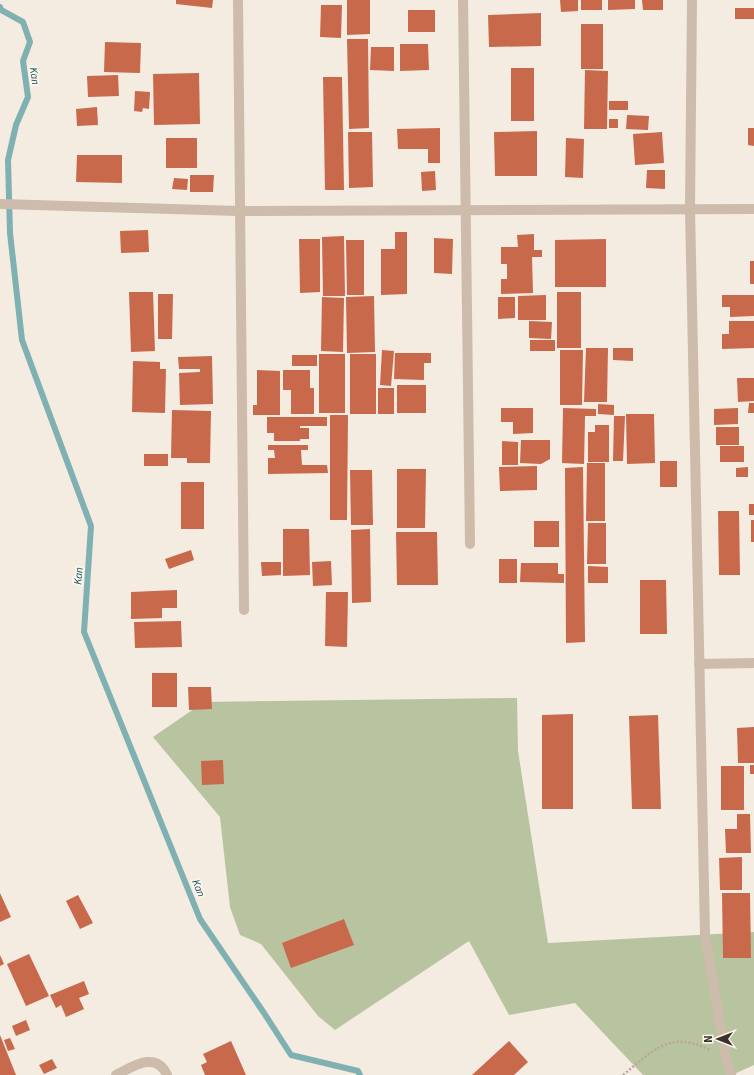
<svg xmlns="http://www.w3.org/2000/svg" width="754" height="1075" viewBox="0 0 754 1075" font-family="'Source Sans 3',sans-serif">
<rect width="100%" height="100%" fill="#f4ebe1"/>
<polygon fill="#b8c4a0" points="517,698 518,751 548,943 754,932 754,1065 732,1075 643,1075 575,1003 509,1015 469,941 335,1030 318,1016 261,944 240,935 230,907 220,817 153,737 204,702"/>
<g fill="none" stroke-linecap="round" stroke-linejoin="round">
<polyline stroke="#7fb0b2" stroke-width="6" points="0,7 1,10 23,22 30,42 23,61 28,97 16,125 8,160 10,233 22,340 91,526 84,632 200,919 264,1013 291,1055 358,1071 360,1075"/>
</g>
<g fill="#c8694b">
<polygon points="176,0 213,0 212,8 176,4"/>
<polygon points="347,0 370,0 370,34 347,35"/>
<polygon points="560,0 578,0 578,11 561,12"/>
<rect x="581" y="0" width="21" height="10"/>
<polygon points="608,0 635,0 635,9 608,10"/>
<polygon points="642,0 663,0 663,10 643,10"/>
<polygon points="321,5 342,5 341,38 320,37"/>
<rect x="735" y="8" width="19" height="11"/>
<rect x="408" y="10" width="27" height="22"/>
<polygon points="541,13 541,46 489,47 488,15"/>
<rect x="581" y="24" width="22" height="45"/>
<polygon points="347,39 368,39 369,128 349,129"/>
<polygon points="105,42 141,43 140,73 104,72"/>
<polygon points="400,44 428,44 429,70 400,71"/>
<polygon points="371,47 394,47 394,71 370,70"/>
<rect x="511" y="68" width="23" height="53"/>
<polygon points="585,70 608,71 607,129 584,129"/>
<polygon points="199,73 200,124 154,125 153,74"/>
<polygon points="118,75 119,96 88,97 87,76"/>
<polygon points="323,77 342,77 344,190 325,190"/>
<polygon points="135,91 150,92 149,109 143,108 142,112 134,111"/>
<rect x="609" y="101" width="19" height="9"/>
<polygon points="97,107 98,125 77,126 76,109"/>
<polygon points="627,115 649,116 648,130 626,129"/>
<rect x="609" y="119" width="9" height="9"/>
<polygon points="440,128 440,163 428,163 428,149 398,149 397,129"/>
<polygon points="748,128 754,128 754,146 748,145"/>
<polygon points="537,131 537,176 495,176 494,132"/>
<polygon points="348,132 372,132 373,187 349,188"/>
<polygon points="662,132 664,163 635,165 633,134"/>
<rect x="166" y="138" width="31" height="30"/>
<polygon points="566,138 584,139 583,178 565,177"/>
<polygon points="77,155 122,155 122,183 76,182"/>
<polygon points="647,170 665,170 665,189 646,188"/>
<polygon points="435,171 436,190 422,191 421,172"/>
<polygon points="190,175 214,175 213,192 190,192"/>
<polygon points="174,178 188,179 187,190 172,189"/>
<polygon points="148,230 149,252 121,253 120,231"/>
<polygon points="395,232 407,232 407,294 381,295 381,249 395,249"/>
<polygon points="534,234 534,250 542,250 542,257 532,257 533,293 501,294 501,279 507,279 507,264 501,264 501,247 518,247 517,235"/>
<polygon points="344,236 345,296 323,296 322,237"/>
<polygon points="434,238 453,239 452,274 434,273"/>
<polygon points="299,239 320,239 320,292 300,293"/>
<polygon points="606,239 606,287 555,287 555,240"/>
<polygon points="346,240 364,240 364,295 347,295"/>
<rect x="750" y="261" width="4" height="23"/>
<polygon points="129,292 153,292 155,351 131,352"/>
<rect x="557" y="292" width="24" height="56"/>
<polygon points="158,294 173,294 172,339 158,339"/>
<polygon points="546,295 546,320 518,320 518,296"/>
<polygon points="722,295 754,295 754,316 730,317 730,307 722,307"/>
<polygon points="374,296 375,352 347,353 346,297"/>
<polygon points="322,297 344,298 343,352 321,351"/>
<polygon points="498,297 515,297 515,318 498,319"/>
<polygon points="529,321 552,322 551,339 529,338"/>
<polygon points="729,321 754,321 754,348 722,349 722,334 729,334"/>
<rect x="530" y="340" width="25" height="11"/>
<polygon points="586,348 608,348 607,402 584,402"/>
<polygon points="613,348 633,348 633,361 613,360"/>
<polygon points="382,350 394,351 391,386 380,385"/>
<polygon points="560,350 583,350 582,405 560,405"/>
<polygon points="395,353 431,353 431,363 424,363 424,380 394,379"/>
<rect x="319" y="354" width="26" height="59"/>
<rect x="350" y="354" width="26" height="60"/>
<rect x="292" y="355" width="25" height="11"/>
<polygon points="212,356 213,404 180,405 179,373 200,372 200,369 179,369 178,357"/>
<polygon points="133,361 160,362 160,369 166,369 165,413 132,412"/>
<polygon points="257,370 280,371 280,415 253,415 253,405 257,405"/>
<polygon points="283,370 310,370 310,388 314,388 314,414 291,414 291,390 283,390"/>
<polygon points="737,378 754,378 754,401 738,402"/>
<rect x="397" y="385" width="29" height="28"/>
<rect x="378" y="388" width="16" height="26"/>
<polygon points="749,403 754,403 754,413 748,413"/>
<polygon points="598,404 614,405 614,415 598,414"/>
<polygon points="501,408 533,408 533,433 513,434 513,422 501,422"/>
<polygon points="563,408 596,409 596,416 585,416 584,464 562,463"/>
<polygon points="738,408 738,424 714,425 714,409"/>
<polygon points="172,410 211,411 210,463 187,463 187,458 171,458"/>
<polygon points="626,414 654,414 655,463 627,464"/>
<polygon points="330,415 348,415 347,520 330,520"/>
<polygon points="614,416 625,416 623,461 613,461"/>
<polygon points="267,417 327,417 327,426 300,426 300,428 309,428 309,439 300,439 300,441 274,441 274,433 267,433"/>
<polygon points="595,425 609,425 609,462 588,462 588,432 595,432"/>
<rect x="716" y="427" width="23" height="18"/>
<polygon points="521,440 550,440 550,459 541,464 520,463"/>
<polygon points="502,441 518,442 518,465 502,465"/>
<polygon points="268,445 308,445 308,450 301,450 302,465 327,465 328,473 268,474 268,458 275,458 274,450 268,450"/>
<rect x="720" y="446" width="24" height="16"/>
<rect x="144" y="454" width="24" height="12"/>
<rect x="660" y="461" width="17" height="26"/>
<polygon points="587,463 605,463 605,521 586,521"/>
<polygon points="537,466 537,490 500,491 499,467"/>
<polygon points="583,467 585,642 566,643 565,468"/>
<polygon points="748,467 748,477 736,477 736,468"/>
<polygon points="397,469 426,469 425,528 397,528"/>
<polygon points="350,470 372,470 373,525 351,525"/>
<rect x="181" y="482" width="23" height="47"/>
<rect x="749" y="504" width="5" height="11"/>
<polygon points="718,511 739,511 740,575 719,575"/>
<rect x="751" y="520" width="3" height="22"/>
<rect x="534" y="521" width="25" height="26"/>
<polygon points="588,523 606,523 606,564 587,564"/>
<polygon points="283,529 309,529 310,575 283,576"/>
<polygon points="370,529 371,602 352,603 351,530"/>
<polygon points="396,532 437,532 438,585 397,585"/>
<polygon points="191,550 194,560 169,569 165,559"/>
<rect x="499" y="559" width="18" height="24"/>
<polygon points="331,561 332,585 313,586 312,562"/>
<polygon points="261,562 281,562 281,575 262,576"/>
<polygon points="521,563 558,563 558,574 564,574 564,583 520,582"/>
<polygon points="588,566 608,567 608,583 588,583"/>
<polygon points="640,580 666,580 667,634 640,634"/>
<polygon points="177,590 177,608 162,608 162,618 131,619 131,592"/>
<polygon points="326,592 348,592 347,647 325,646"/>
<polygon points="181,621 182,647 135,648 134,622"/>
<rect x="152" y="673" width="25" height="34"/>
<polygon points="188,687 211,687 212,709 189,710"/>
<polygon points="573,714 573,809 542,809 542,715"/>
<polygon points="658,715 661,809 632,809 629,716"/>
<polygon points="754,727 754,763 738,763 737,728"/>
<polygon points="223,760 224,784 202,785 201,761"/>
<rect x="750" y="765" width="4" height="9"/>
<rect x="721" y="766" width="23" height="44"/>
<polygon points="737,814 750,814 751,853 726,853 725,829 737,829"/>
<polygon points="742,857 742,890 720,890 719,858"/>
<polygon points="0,893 11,917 0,922"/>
<polygon points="722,893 750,893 751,958 723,958"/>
<polygon points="78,895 93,923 80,929 66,901"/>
<polygon points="344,919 354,945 291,968 282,943"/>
<polygon points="29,954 49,996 26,1006 7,964"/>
<polygon points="0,955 4,964 0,966"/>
<polygon points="84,981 89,994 79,998 84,1009 66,1017 61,1005 56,1008 50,995"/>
<polygon points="26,1020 30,1030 16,1036 12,1026"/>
<polygon points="0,1035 16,1075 0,1075"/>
<polygon points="10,1038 15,1049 8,1051 4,1040"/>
<polygon points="231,1041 246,1075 205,1075 201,1065 207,1062 203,1054"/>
<polygon points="509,1041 528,1062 514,1075 472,1075"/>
<polygon points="52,1059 57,1068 44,1074 39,1065"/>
</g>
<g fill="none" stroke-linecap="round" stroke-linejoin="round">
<path stroke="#b9a596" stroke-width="2.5" stroke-dasharray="2 2" stroke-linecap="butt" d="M 623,1075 C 654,1050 669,1030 710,1050"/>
<g stroke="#cdbbac" stroke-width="10">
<polyline points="238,0 244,610"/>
<polyline points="463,0 470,544"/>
<polyline points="692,0 690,209 705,935 726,1058 731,1075"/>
<polyline points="0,204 239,211 754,209"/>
<polyline points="699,664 754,663"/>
<path d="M 116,1075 C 132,1067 156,1050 167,1075"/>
</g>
</g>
<g text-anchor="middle" stroke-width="4" stroke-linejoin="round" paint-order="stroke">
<g font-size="11" font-style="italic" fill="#1f5a5e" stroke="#fbf5ee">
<text transform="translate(35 76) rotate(82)" y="4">Kan</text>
<text transform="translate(78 576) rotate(-86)" y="4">Kan</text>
<text transform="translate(199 888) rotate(68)" y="4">Kan</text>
</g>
</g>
<g transform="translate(718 1039) rotate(270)" stroke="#fbf5ee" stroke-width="3" paint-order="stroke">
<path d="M0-3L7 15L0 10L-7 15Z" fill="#3b302b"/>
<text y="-6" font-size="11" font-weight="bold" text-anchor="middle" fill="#3b302b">N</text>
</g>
</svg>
